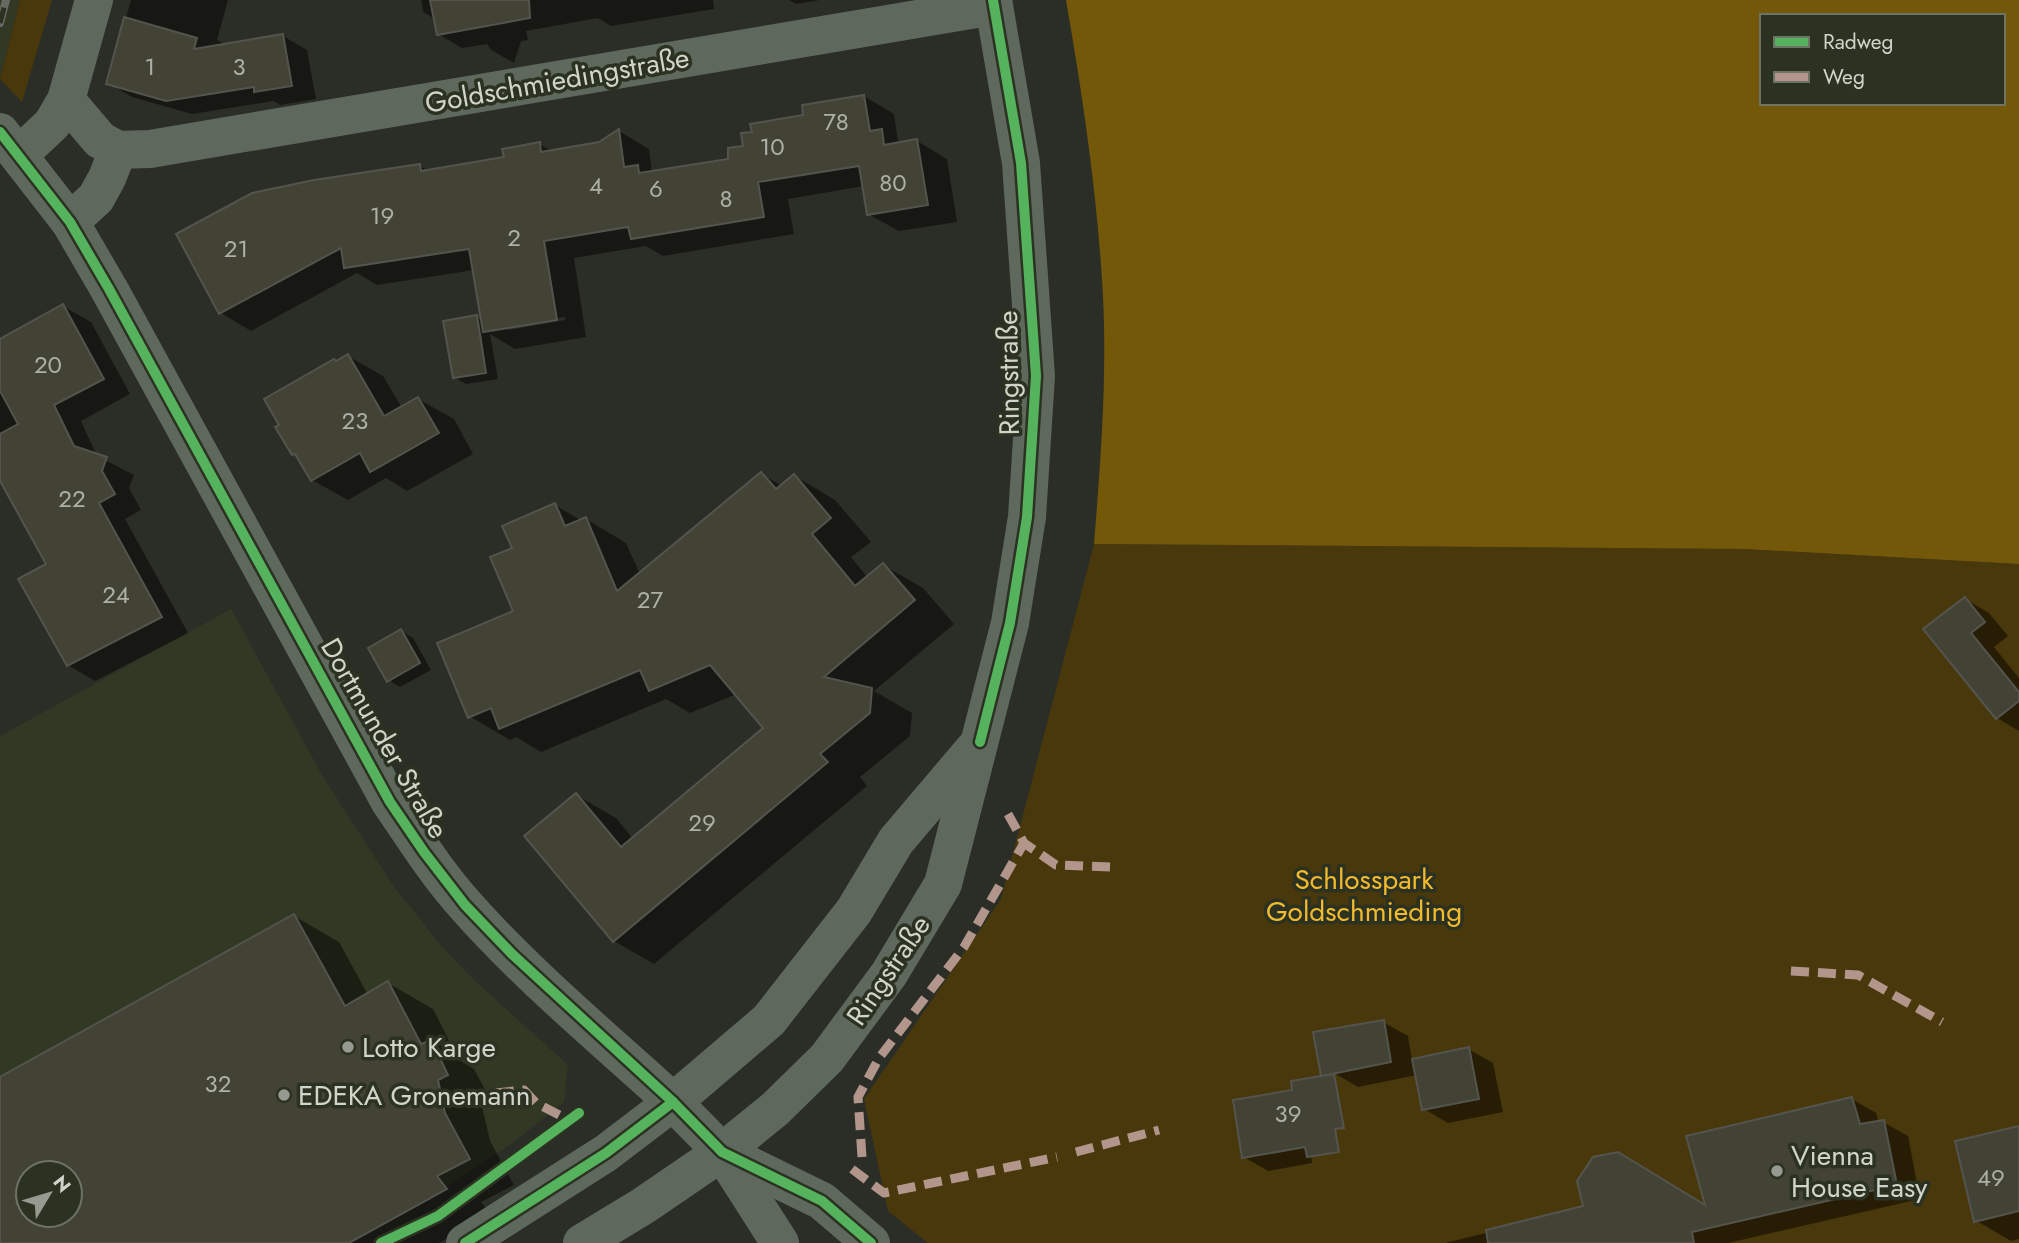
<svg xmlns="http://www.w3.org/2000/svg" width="2019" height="1243" viewBox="0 0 2019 1243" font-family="Jost,sans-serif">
<rect width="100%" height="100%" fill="#2b2e26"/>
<g fill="#313925" fill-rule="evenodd">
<polygon points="0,0 20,0 0,79"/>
<path d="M 231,609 L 322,775 L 392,884 L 444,949 L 474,980 L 568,1065 L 564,1102 L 511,1144 L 447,1187 L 447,1189 L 349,1243 L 0,1243 L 0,736 ZM 28,1173 L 70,1173 L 70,1215 L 28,1215 Z"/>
</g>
<g fill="#49380b">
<polygon points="20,0 52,0 22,102 0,79"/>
<polygon points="1094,544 1745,549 2019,564 2019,1243 928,1243 888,1211 864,1099 1001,899"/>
</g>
<path fill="#735809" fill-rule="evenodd" d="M 1066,0 L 2019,0 L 2019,564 L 1745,549 L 1094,544 C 1101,456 1108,368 1102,279 C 1096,186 1082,92 1066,0 ZM 1762,16 L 2003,16 L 2003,103 L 1762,103 Z"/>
<g fill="#0007" fill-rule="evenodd">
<polygon points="131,0 228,0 217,40 223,43 222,46 283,36 307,50 316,99 280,105 274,101 192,114 132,97 108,83"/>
<polygon points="421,0 713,0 714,9 611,26 598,18 526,31 528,40 521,41 514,63 491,50 487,44 462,48 438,34 435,19 423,12"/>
<polygon points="789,0 820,0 796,4"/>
<path d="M 864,96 L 894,114 L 898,141 L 903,143 L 917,141 L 947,159 L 957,222 L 899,231 L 868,214 L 864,186 L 788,199 L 794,234 L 663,256 L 646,246 L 574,258 L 586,337 L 515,349 L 490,334 L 498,379 L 466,384 L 454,377 L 476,317 L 483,321 L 474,270 L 377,285 L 357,273 L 251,331 L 221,313 L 420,166 L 430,172 L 506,158 L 539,144 L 553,152 L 600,143 L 619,131 L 649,149 L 652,173 L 730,161 L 745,148 L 805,117 ZM 565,317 L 565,320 L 509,330 L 509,326 Z"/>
<polygon points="63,306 91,322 130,394 81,421 97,456 134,475 129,488 141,510 125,519 188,633 95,681 68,665 48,565 0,481 0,341"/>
<polygon points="348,356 383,376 402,408 418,399 454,419 473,454 407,491 386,478 348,500 312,480 299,458 293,454 337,363"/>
<polygon points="761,474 782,486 795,476 835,500 871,542 851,557 868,578 883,565 923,588 954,624 874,691 912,713 910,736 860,777 867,786 654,964 614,941 576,795 616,818 633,839 766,729 737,694 690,713 666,699 541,752 516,737 510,740 469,716 515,612 514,549 555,505 582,521 586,519 626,543 640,574"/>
<polygon points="1965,599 1989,613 2008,636 1994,647 2019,678 2019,731 1997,718 1926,629"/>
<polygon points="401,631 413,638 431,670 400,687 388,680"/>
<path d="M 294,916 L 339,942 L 368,995 L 388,983 L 433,1009 L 459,1060 L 474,1069 L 491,1101 L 482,1106 L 490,1141 L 514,1185 L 481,1202 L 491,1215 L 439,1243 L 0,1243 L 0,1079 ZM 28,1173 L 70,1173 L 70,1215 L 28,1215 Z"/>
<polygon points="1383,1022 1408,1036 1412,1061 1468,1049 1493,1063 1503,1112 1448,1123 1424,1109 1417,1075 1358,1087 1334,1073"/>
<polygon points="1852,1099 1876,1113 1879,1123 1883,1122 1908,1136 1920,1199 1728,1243 1445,1243 1586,1208 1708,1208"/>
<polygon points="1307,1107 1312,1163 1268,1171 1244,1157"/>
<polygon points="2019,1128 2019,1239 2011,1241 1975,1220"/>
</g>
<g fill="#424335" stroke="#53544d" stroke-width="2" fill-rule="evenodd">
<polygon points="430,0 529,0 530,18 437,35"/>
<polygon points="124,17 197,38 194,49 283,34 292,86 254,92 254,87 166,101 106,84"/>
<polygon points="864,95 870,131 882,129 884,145 917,139 928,205 867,215 859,166 758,182 764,217 631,239 628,227 544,241 557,320 483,332 469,249 344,268 341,248 219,314 176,234 252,193 314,180 420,164 421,171 504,157 502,149 540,142 541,152 599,142 619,129 624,167 638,165 639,173 728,159 728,148 743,146 741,133 752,132 750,124 803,115 802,105"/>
<polygon points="63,304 104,379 54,405 74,446 107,457 102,471 115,494 99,503 162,617 67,666 18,579 46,564 0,481 0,434 18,424 0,391 0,339"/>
<polygon points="477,315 486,373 453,378 443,321"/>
<polygon points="348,354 384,416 418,397 439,433 370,472 360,453 311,481 295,454 292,455 275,427 279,425 264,399 334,359 336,361"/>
<polygon points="761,472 776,489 794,474 831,518 812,534 855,586 883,563 915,600 824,677 872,688 870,713 820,754 828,762 613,942 524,836 576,793 621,847 763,728 710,665 649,691 640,670 499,729 491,708 468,718 437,643 513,611 490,557 512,548 502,526 555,503 565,526 586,517 617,591"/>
<polygon points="1965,597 1985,622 1971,633 2019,692 2019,701 1996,719 1923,629"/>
<polygon points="401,629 420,663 387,682 368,648"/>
<path d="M 294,914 L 345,1006 L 388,981 L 421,1044 L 429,1041 L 440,1058 L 448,1075 L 438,1080 L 445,1113 L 470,1159 L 437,1176 L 447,1189 L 349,1243 L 0,1243 L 0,1077 ZM 28,1173 L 70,1173 L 70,1215 L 28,1215 Z"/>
<polygon points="1384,1020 1391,1062 1322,1076 1334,1074 1344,1128 1335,1129 1339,1152 1307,1157 1305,1147 1242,1158 1233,1100 1292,1090 1291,1081 1321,1076 1313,1032"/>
<polygon points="1469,1047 1479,1099 1422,1110 1412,1059"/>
<polygon points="1852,1097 1860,1124 1884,1120 1897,1185 1692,1232 1694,1243 1488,1243 1486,1230 1583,1206 1577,1181 1593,1157 1618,1152 1705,1205 1686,1136"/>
<polygon points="2019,1126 2019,1211 1974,1222 1955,1141"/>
</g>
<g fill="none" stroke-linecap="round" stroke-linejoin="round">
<g stroke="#5e685d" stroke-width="38">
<polyline points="66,100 100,140 118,150 150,149 994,6"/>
<path d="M 0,132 L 70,222 L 109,289 L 390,802 C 414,837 437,874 466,906 C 528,976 604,1039 673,1102"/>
<polyline points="19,155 52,124 66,100 94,0"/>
<polyline points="70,222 96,198 107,178 118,150"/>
</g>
<g stroke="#5e685c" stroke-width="38">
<polyline points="673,1102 722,1152 780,1243"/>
<polyline points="722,1152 822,1201 871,1243"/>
<polyline points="465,1243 606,1153 673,1102 769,1020 854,911 896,841 974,749"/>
<polyline points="582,1243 643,1206 722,1152 775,1109 827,1058 889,974 943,884 1010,623 1027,517 1036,376 1021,163 993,0"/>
</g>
<g stroke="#656b62" stroke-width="8">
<polyline id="rail" points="0,23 6,0"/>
</g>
<use href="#rail" stroke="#2c3222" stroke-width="5" stroke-dasharray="16" stroke-linecap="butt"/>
<g stroke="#b2968c" stroke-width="9" stroke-dasharray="18 9" stroke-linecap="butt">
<polyline points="1008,814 1024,843 1056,865 1111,867"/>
<polyline points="1791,971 1858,975 1942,1022"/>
<polyline points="496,1093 524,1090 536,1103 569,1120"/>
<polyline points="1076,1152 1159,1130"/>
<polyline points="862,1157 858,1097 879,1058 964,947 1024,843"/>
<polyline points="852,1169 884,1193 1057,1157"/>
</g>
<g stroke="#2c3222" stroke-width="15">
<g id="cycleway">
<polyline points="0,132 70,222 109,289 390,802 424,852 465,905 512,954 673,1102 722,1152 822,1201 871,1243"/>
<polyline points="980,742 1010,623 1027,517 1036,376 1021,163 993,0"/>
<polyline points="381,1243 438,1216 579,1113"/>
<polyline points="465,1243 606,1153 673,1102"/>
</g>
</g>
<use href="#cycleway" stroke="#56b35d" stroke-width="10"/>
</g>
<g fill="#969b91" stroke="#2c3222" stroke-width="2.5">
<circle cx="348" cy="1047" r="7"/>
<circle cx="284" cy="1095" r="7"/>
<circle cx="1777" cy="1171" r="7"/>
</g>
<g text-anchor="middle" stroke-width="7" stroke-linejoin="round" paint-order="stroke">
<g font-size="24" fill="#acb0a6">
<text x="150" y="75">1</text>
<text x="239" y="75">3</text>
<text x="836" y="130">78</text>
<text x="772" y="155">10</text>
<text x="893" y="191">80</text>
<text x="596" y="194">4</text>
<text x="656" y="197">6</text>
<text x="726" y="207">8</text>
<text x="382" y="224">19</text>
<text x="514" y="246">2</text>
<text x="236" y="257">21</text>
<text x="48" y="373">20</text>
<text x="355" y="429">23</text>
<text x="72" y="507">22</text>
<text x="116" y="603">24</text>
<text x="650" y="608">27</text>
<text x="702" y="831">29</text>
<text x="218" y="1092">32</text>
<text x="1288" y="1122">39</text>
<text x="1991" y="1186">49</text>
</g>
<g font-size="28" fill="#d0d5cb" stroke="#2c3222">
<text transform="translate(557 80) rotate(-10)" y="10">Goldschmiedingstraße</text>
<text transform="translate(1008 373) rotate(-91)" y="10">Ringstraße</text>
<text transform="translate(385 738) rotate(60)" y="10">Dortmunder Straße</text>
<text transform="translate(888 970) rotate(-56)" y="10">Ringstraße</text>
</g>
<g font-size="28" fill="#f2ba2d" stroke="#2c3222">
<text x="1364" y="889">Schlosspark<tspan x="1364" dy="32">Goldschmieding</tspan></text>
</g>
<g font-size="28" fill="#d0d5cb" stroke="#2c3222" text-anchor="start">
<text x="362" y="1057">Lotto Karge</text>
<text x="298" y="1105">EDEKA Gronemann</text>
<text x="1791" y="1165">Vienna<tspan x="1791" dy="32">House Easy</tspan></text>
</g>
</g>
<rect x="1760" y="14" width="245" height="91" fill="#2c3222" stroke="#6e7366" stroke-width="2"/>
<rect x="1774" y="37" width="35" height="10" fill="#56b35d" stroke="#6e7366" stroke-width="2"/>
<text x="1823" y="49" font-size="21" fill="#d0d5cb">Radweg</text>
<rect x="1774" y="72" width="35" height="10" fill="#b2968c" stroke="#6e7366" stroke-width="2"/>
<text x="1823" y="84" font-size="21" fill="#d0d5cb">Weg</text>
<g transform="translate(49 1194) rotate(52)"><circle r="33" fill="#2c3222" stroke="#6e7366" stroke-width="2"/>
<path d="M0-5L12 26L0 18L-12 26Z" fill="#969b91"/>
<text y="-10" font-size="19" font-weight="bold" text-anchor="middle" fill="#d0d5cb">N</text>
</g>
</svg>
